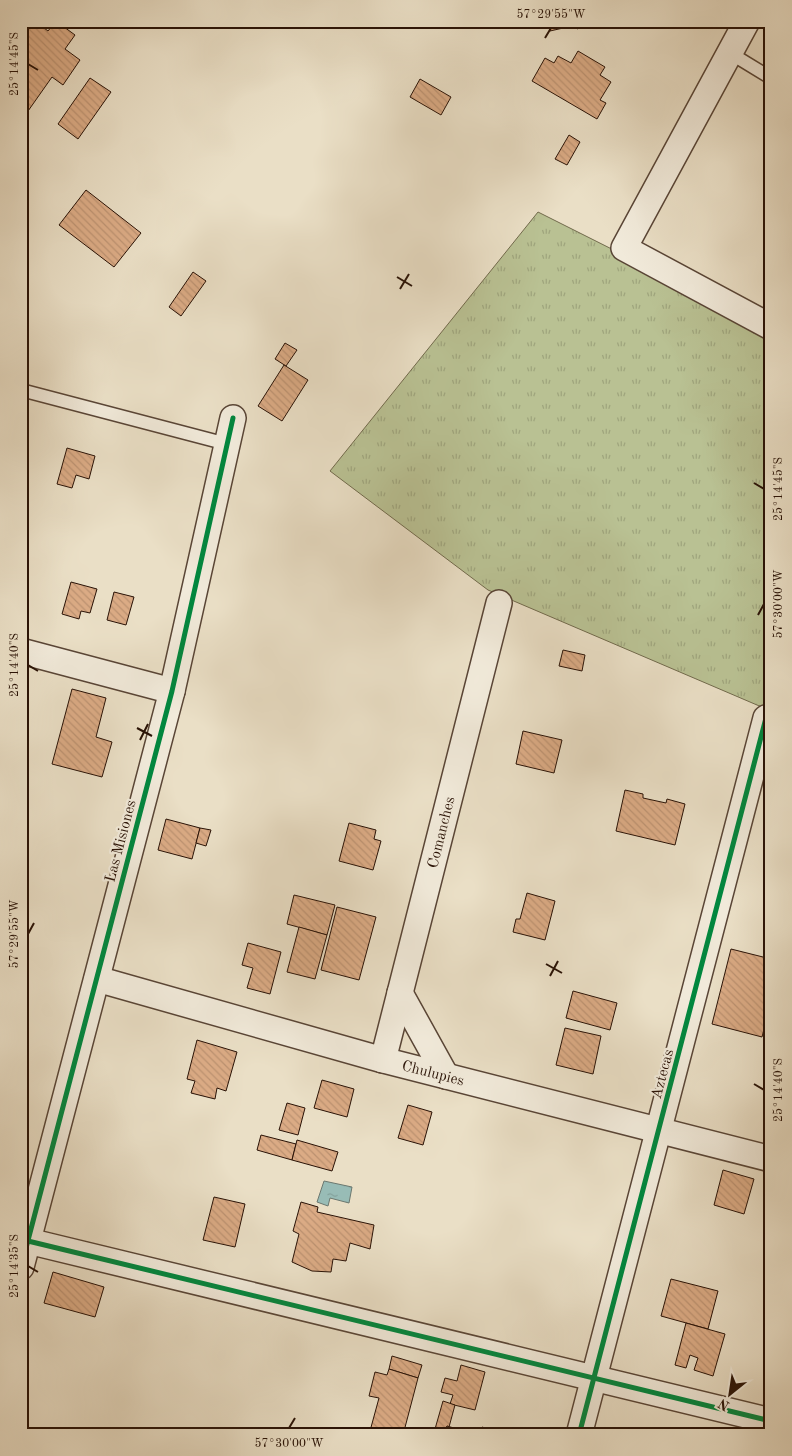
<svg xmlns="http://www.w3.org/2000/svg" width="792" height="1456" viewBox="0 0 792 1456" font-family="'Old Standard TT',serif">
<defs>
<pattern id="grass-tufts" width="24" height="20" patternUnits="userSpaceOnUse" patternTransform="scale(1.25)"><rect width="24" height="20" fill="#b9c193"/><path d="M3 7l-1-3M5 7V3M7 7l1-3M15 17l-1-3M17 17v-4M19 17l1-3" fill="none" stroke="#9fa57d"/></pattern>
<pattern id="water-ripples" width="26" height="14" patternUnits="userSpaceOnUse" patternTransform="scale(1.25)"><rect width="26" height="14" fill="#98bcb6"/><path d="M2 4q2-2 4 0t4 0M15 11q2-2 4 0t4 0" fill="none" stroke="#83a19b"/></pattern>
<pattern id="building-back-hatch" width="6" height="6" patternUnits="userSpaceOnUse" patternTransform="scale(1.25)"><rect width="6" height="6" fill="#dbab85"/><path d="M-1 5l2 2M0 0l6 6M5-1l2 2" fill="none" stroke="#bc9271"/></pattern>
</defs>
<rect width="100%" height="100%" fill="#eadfc6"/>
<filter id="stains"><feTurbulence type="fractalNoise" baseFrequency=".004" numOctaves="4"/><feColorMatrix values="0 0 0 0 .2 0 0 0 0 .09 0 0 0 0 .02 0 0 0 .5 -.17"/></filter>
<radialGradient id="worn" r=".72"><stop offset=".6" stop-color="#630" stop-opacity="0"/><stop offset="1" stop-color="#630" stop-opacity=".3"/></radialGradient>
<polygon fill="url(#grass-tufts)" stroke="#716a4c" points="538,212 771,329 771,711 488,590 330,471"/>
<polygon fill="url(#water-ripples)" stroke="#6c7870" points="324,1181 352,1187 349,1203 330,1198 328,1206 317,1202"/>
<g fill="url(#building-back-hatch)" stroke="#291206">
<polygon points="21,21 35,21 48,31 56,21 75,35 65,49 80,60 63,85 52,77 21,121"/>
<polygon points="548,21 583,21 578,29 572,26 550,31"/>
<polygon points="578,51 605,67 600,75 611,82 600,100 606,103 597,119 532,81 545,58 554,63 558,56 571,63"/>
<polygon points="90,78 111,92 78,139 58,124"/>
<polygon points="420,79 451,97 441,115 410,97"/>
<polygon points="569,135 580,142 567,165 555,159"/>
<polygon points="86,190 141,233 114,267 59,225"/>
<polygon points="193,272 206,281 181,316 169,307"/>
<polygon points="285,343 297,350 286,366 275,359"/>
<polygon points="284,365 308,380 282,421 258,406"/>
<polygon points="67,448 95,456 89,479 76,475 72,488 57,484"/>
<polygon points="71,582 97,589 90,613 81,611 79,619 62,614"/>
<polygon points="114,592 134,597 126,625 107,620"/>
<polygon points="563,650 585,655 582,671 559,666"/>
<polygon points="72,689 106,698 96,737 112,742 102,777 52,764"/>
<polygon points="523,731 562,740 554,773 516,764"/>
<polygon points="625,790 643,794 643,798 666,803 667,799 685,804 675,845 616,831"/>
<polygon points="166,819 200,828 192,859 158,850"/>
<polygon points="349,823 376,830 374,839 381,841 373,870 339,861"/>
<polygon points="200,828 211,830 206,846 196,843"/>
<polygon points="527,893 555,901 545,940 513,932 516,919 520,919"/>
<polygon points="294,895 335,905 327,935 287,924"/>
<polygon points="337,907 376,917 359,980 321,970"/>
<polygon points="299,927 327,935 315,979 287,972"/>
<polygon points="248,943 281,952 270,994 247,988 253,968 242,965"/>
<polygon points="731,949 771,959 771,1002 762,1037 712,1024"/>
<polygon points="573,991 617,1003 610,1030 566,1018"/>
<polygon points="565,1028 601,1036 593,1074 556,1065"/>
<polygon points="197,1040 237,1052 226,1091 217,1088 215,1099 191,1093 195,1081 187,1079"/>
<polygon points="322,1080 354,1089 347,1117 314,1108"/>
<polygon points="287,1103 305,1108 298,1135 279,1130"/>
<polygon points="408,1105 432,1112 423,1145 398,1138"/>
<polygon points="261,1135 296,1144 292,1160 257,1150"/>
<polygon points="297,1140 338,1152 332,1171 292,1160"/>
<polygon points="723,1170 754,1179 744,1214 714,1205"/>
<polygon points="214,1197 245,1204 235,1247 203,1240"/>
<polygon points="301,1202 318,1207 317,1212 374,1225 370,1249 350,1243 346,1261 333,1259 331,1272 312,1271 292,1262 299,1234 293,1231"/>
<polygon points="53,1272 104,1287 95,1317 44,1303"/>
<polygon points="671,1279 718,1291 708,1329 661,1316"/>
<polygon points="686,1323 725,1334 713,1376 694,1370 698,1358 690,1355 686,1368 675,1365"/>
<polygon points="392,1356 422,1365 418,1378 389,1369"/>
<polygon points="461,1365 485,1372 475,1410 450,1404 453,1395 441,1392 445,1378 457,1381"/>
<polygon points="389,1369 418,1378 403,1435 385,1435 370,1431 379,1398 369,1396 375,1372 387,1375"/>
<polygon points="443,1401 455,1405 449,1427 447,1426 445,1431 435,1429"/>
<polygon points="447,1426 478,1435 444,1435"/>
<polygon points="482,1427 508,1435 480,1435"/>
</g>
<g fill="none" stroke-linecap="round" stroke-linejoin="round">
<g stroke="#594536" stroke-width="15">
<g id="lane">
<polyline points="730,53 771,78"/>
<polyline points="21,390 227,444"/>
</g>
</g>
<g stroke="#594536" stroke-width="28">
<g id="street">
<polyline points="747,21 624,248 771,327"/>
<polyline points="21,651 172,691"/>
<path id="s1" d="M 97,979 L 383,1060 L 771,1159"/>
<polyline points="400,993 446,1076"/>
<path id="s2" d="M 383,1060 L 499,603"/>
<polyline points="28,1241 771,1421"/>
<polyline points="21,1267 172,691 233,418"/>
<polyline points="579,1435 766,718"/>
</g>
</g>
<use href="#lane" stroke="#f1eada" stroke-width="12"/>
<use href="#street" stroke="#f1eada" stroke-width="25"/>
<g stroke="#f1eada" stroke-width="8">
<g id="cycleway">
<polyline points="28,1241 771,1421"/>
<polyline points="21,1267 172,691 233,418"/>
<polyline points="579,1435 766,718"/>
</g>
</g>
<use href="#cycleway" stroke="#00873e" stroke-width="5"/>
</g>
<path fill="none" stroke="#291206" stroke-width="2" d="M 545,38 L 551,28M 28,64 L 38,70M 397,277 L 412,286M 400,289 L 409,274M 754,483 L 764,489M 758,615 L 764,604M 28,665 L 38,671M 137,728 L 152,736M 140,740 L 148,724M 28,934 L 34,923M 546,964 L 562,973M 550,976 L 558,961M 754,1084 L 764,1090M 28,1266 L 38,1272M 289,1428 L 295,1418"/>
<g text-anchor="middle" stroke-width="4.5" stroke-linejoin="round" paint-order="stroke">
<g font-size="15" fill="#291206" stroke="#f1eada">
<text dy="5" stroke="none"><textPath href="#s2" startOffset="235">Comanches</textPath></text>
<text transform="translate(120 841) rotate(-75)" y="5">Las Misiones</text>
<text dy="5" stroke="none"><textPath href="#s1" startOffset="349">Chulupies</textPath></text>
<text transform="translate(662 1074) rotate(-75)" y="5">Aztecas</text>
</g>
</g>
<rect width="792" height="1456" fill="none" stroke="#eadfc6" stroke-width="55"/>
<g transform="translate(730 1394) rotate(210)" stroke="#f1eada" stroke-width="4" paint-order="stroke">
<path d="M0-4L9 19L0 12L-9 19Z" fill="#291206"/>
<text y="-8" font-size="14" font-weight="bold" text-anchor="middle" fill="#291206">N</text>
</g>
<rect x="28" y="28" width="736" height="1400" fill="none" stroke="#291206" stroke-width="2"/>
<g font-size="12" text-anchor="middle" fill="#291206">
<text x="551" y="18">57°29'55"W</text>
<text transform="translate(14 64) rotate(-90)" y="4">25°14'45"S</text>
<text transform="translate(778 489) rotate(-90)" y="4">25°14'45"S</text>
<text transform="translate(778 604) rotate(-90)" y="4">57°30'00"W</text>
<text transform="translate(14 665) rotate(-90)" y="4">25°14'40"S</text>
<text transform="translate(14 934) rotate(-90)" y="4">57°29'55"W</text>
<text transform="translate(778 1090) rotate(-90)" y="4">25°14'40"S</text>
<text transform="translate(14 1266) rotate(-90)" y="4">25°14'35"S</text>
<text x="289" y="1447">57°30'00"W</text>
</g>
<rect width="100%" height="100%" filter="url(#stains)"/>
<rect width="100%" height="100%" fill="url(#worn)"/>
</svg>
